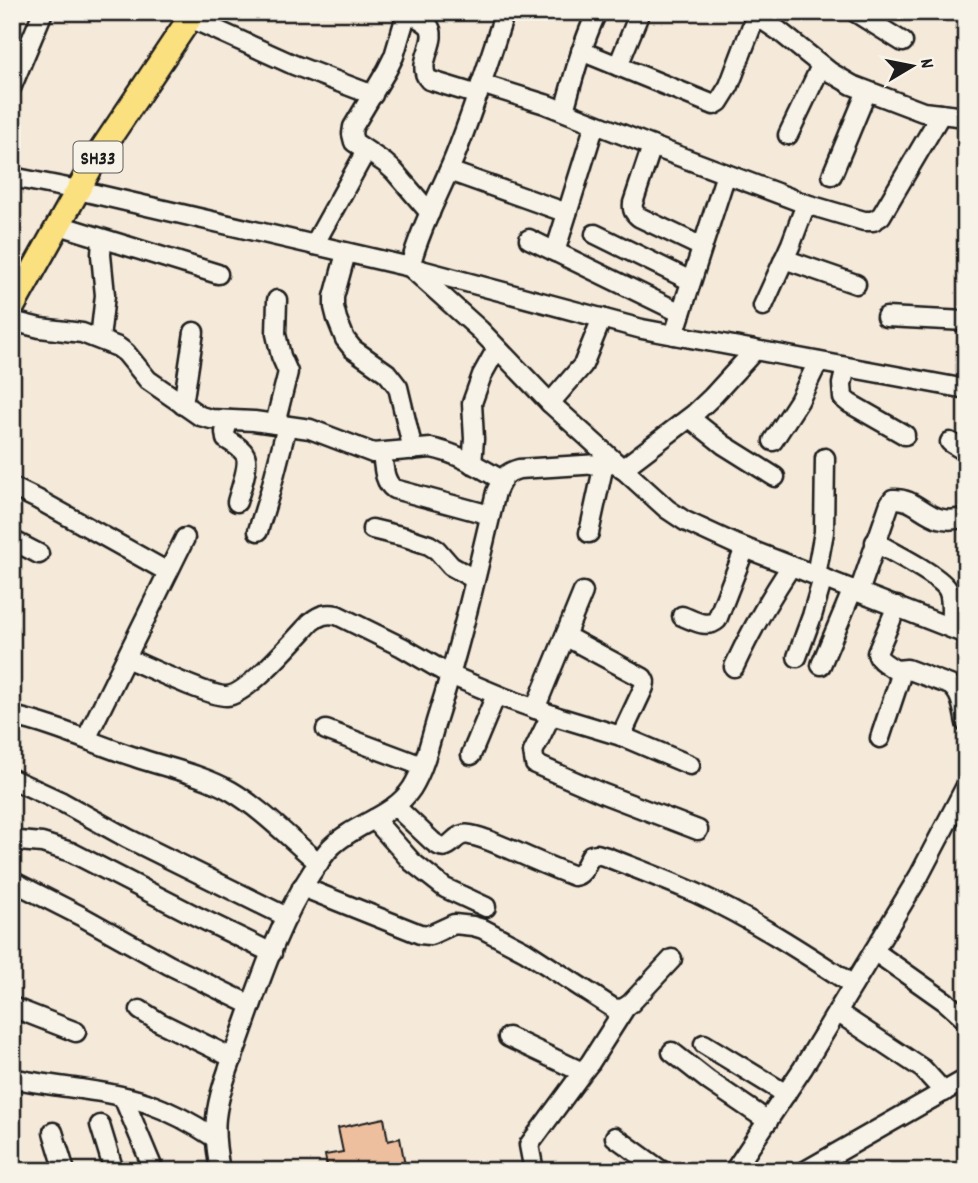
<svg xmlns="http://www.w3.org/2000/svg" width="978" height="1183" viewBox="0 0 978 1183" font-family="Dekko,sans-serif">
<rect width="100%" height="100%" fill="#f5e9d9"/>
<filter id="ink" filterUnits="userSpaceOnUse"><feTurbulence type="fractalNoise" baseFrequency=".0143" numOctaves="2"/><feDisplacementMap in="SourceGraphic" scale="14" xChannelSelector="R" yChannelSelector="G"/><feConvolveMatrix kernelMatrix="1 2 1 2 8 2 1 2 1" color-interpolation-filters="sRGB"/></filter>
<g filter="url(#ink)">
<polygon fill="#eebf9e" stroke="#1c1c1c" stroke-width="2" points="384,1118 388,1141 400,1138 406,1171 328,1171 325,1155 343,1152 338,1128"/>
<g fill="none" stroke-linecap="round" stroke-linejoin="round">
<g stroke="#1c1c1c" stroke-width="23">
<g id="minor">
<polyline points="407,12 394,56 387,70 353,127 352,134 354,142 385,163 394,171 430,213"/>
<path d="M 408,12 C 414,16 423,20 428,25 C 441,39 414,64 429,80 L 478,95"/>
<path d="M 505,12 C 489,60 474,109 455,156 C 440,193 420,228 410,267 L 480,330 L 550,403 L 667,509 L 685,521 L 735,544 L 966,634"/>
<polyline points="751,12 779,31 830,72 852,85 923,112 966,117"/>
<polyline points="855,12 903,42"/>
<polyline points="190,18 294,65 373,95"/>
<polyline points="581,51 714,105 719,102 729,86 756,15"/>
<polyline points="618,66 640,12"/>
<polyline points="481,84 545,104 652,146 806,204 864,221 873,221 881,216 941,114"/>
<polyline points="12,86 43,12"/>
<path d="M 564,111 C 573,78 582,44 597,12"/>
<polyline points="788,135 821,66"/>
<path d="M 652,146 L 633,203 C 632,210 634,213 639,217 L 702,247"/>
<polyline points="449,171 567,213"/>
<polyline points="832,175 867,91"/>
<polyline points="12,177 78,190 410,267 642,329 966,389"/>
<polyline points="59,225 218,274"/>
<polyline points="595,234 691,281"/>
<polyline points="529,239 681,313"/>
<polyline points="314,245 366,151"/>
<polyline points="555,252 595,124"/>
<polyline points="346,253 334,297 334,307 337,319 345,339 353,349 387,373 398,387 413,450"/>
<polyline points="784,259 856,284"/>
<polyline points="763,306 791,244 806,204"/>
<polyline points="886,317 966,321"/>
<path d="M 12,321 L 40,328 L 82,333 L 118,347 L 126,353 L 148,380 L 200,416 L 211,419 L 254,421 L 310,429 L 373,453 L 431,448 C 457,453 479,467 502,480"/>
<polyline points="674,335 726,174"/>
<polyline points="100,339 105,295 101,255 102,239"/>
<polyline points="846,367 842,384 843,398 849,403 905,435"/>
<polyline points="550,403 583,365 602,318"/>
<polyline points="183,405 194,332"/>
<polyline points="690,418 724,445 775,477"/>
<path d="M 229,420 L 225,432 L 226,439 C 232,443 240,447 244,453 C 251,462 240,491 237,502"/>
<polyline points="275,424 288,372 281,356 276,334 277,300"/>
<polyline points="773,441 799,401 818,362"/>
<polyline points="950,442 966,452"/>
<path d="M 382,453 C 384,465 383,481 394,489 L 490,515"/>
<polyline points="472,464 474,439 472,403 482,375 497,348"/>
<polyline points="622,469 693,415 712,397 755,350"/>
<polyline points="12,487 37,499 168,572"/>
<polyline points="372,529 405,537 429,545 437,550 451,566 474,579"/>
<polyline points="258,531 270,492 287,426"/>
<polyline points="589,533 604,464"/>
<polyline points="12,540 39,554"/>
<path d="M 875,542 C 891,552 940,575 948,590 C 953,600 950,617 951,628"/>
<polyline points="816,575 824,532 825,458"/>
<path d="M 859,592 L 890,503 L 893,499 C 921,497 927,529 966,517"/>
<path d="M 682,616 C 693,620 707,629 717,620 L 745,548"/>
<polyline points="565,636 643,678 645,682 644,687 621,736"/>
<polyline points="797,657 812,616 823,578"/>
<path d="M 126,658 C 146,666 210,697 227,696 C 247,695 296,638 311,622 C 320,615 326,613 337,615 L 402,647 L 450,675 L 505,698 L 558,717 L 621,736 L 690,765"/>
<polyline points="821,665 853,589"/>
<path d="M 734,667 C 750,632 770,598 791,566"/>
<path d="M 896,670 L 907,669 L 950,685 C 962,693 963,710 966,723"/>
<polyline points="535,709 583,592"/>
<polyline points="551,715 533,752 535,764 604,794 698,830"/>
<path d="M 12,716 C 55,725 94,744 135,757 C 167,768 201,774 231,791 C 263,810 290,839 319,863"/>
<polyline points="326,730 422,766"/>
<path d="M 880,738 L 900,678 C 897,665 880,666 877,653 L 897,606"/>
<polyline points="86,739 185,538"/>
<polyline points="471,755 496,695"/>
<polyline points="12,779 62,802 127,838 287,917"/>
<path d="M 395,806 L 432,841 C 452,858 451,831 470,835 C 484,837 498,845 512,850 C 532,859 553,868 574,876 C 584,875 586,863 591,855 L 597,854 L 607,857 C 637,869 667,880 696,893 C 752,919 803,952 853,985"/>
<polyline points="374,819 412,862 445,888 486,907"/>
<polyline points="12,838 19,841 42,843 71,852 196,916 272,953"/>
<polyline points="12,881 81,916 169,965 251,1005"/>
<path d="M 302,887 L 420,934 L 430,935 L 454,924 L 473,926 L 483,929 L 525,951 L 613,1008 C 621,1010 625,1008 631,1003 L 672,959"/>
<polyline points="874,951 946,1002 966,1020"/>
<polyline points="12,1007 76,1032"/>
<polyline points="140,1010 159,1022 233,1058"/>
<polyline points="837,1012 923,1069 944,1092"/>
<polyline points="508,1037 580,1071 585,1069 590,1063 625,1008"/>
<polyline points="704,1044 786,1094"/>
<polyline points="672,1052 709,1081 768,1121"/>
<path d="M 12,1078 C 57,1088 104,1089 147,1103 C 172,1112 194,1124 215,1138"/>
<polyline points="123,1097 154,1171"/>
<polyline points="100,1125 114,1171"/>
<polyline points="53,1132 65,1171"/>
<polyline points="615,1137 662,1171"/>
<path d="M 220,1171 C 217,1154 214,1135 216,1118 C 219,1090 231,1063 240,1037 C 260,981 279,922 312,872 C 318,864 324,854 331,847 C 355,823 393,817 412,788 C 425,767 430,741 437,718 C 461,644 478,568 496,492 C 502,479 504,473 519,469 L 615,463"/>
<polyline points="534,1171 529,1145 585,1069"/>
<polyline points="734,1171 803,1068 883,936 919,876 966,786"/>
<polyline points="805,1171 966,1079"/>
</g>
</g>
<g stroke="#1c1c1c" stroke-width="28">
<polyline id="major" points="12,308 96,158 194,12"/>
</g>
<use href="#minor" stroke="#f7f3e8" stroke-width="18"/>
<use href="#major" stroke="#fbe080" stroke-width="23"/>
</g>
</g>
<g text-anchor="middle" stroke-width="5" stroke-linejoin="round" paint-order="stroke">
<rect fill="#f7f3e8" stroke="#5e5c59" stroke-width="2" x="73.5" y="141.5" width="49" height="31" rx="5"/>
<g font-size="19" font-weight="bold" fill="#1c1c1c">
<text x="98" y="164">SH33</text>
</g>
</g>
<rect width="978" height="1183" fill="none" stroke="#f7f3e8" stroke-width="42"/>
<rect x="21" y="21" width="936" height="1141" fill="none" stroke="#1c1c1c" stroke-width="2.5" filter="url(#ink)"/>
<g transform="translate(912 66) rotate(80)" stroke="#f7f3e8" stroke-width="5" paint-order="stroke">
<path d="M0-5L12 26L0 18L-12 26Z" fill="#1c1c1c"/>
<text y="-10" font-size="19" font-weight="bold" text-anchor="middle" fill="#1c1c1c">N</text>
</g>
</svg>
